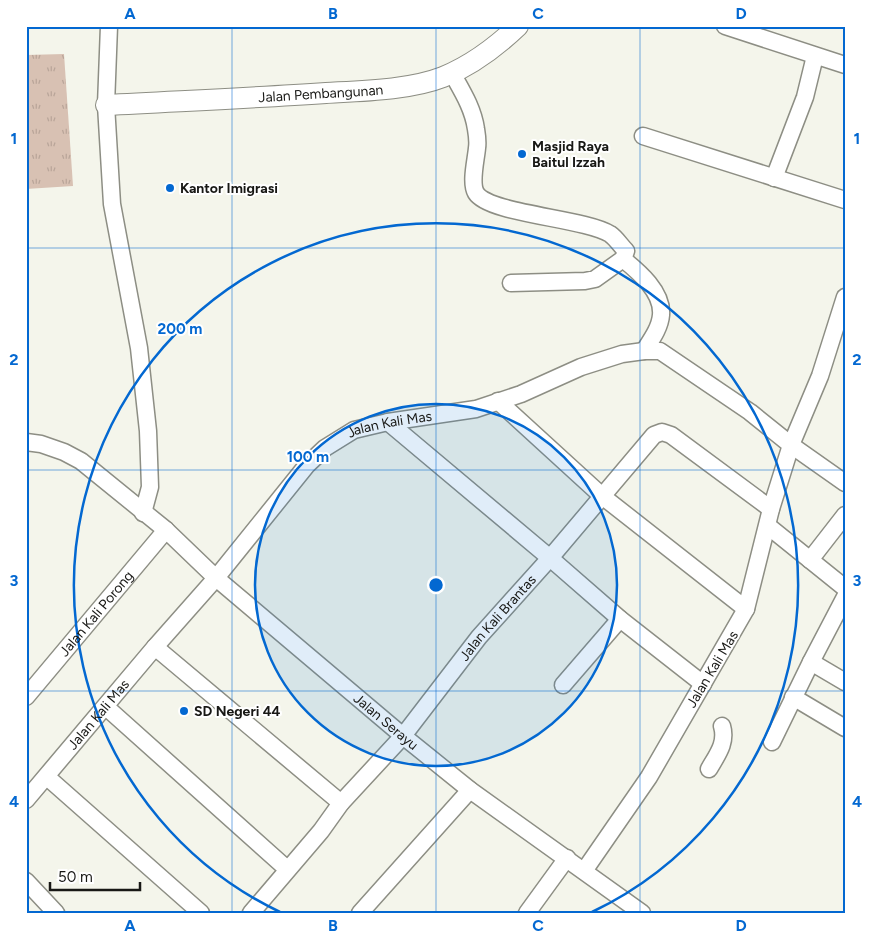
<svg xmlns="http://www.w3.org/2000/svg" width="871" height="939" viewBox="0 0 871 939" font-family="Figtree,sans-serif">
<defs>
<pattern id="grass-tufts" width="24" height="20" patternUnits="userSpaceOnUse" patternTransform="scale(1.25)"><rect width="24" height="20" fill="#d8c1b3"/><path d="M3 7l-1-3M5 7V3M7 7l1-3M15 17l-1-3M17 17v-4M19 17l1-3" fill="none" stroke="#b9a599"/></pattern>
</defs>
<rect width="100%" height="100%" fill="#f4f5eb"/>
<polygon fill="url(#grass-tufts)" points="64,54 73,186 26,189 26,55"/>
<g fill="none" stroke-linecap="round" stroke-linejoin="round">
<g stroke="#8d8e84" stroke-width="19">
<g id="minor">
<polyline points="109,26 106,105 112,204 139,348 148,431 150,487 143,513"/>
<polyline points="725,26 845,65"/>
<path d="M 452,73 C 462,91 473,108 476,129 C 477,135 478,142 477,148 C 476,160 470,183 476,193 C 489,214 584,218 610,234 C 616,238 621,246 626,251 L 623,259 L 595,279 L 585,281 L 511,283"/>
<polyline points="643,136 845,200"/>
<polyline points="774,178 805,97 815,56"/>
<path d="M 623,259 C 639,272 663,292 661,315 C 660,328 651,340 644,351"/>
<polyline points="845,297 820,376 791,445 845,483"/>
<polyline points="498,401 602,496 746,609"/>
<polyline points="388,422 550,558 620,619 703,684"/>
<path id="s1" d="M 26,442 L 41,444 L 64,452 L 81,461 L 166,530 L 216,578 L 403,736 L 470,790 L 642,913"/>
<polyline points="768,526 845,588"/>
<polyline points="810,560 845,515"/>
<polyline points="845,597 811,662 845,682"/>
<polyline points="155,647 341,803"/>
<polyline points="563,685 620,619"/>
<path id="s2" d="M 26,697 L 166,530"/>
<polyline points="793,697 845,728"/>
<polyline points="106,707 287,869"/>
<polyline points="772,742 811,662"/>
<path d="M 709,769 C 717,755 727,743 722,726"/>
<polyline points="47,777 201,913"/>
<path id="s3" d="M 26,800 L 155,647 L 216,578 L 307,465 L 325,448 L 354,430 L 388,422 L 476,409 L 521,394 L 581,367 L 622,354 L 644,351 L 660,351 L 750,412 L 791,445 L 771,509 L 746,609 L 649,777 L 584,871"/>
<polyline points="26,881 56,913"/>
<path id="s4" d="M 251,913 L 321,831 L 341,803 L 403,736 L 479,637 L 550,558 L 654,435 L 662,432 L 671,435 L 771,509"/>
<polyline points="360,913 470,790"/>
<polyline points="527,913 567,858"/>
</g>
</g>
<g stroke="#8d8e84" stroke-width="22">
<g id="major">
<path id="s5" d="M 106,105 C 179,101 253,98 326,93 C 362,91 410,90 443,77 C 470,66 496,47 518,26"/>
</g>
</g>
<use href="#minor" stroke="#fff" stroke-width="16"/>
<use href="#major" stroke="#fff" stroke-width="20"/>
</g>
<path fill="none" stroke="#0368d1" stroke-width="1" stroke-opacity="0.55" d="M 232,26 L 232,913M 436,26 L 436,913M 640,26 L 640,913M 26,248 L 845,248M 26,470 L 845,470M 26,691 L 845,691"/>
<circle cx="436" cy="585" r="181" fill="#0368d1" fill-opacity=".12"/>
<g fill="none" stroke="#0368d1" stroke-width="2.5">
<circle cx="436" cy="585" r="181"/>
<path d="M280 912A362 362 0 1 1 592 912"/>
</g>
<g fill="#0368d1" stroke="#fff" stroke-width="2">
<circle cx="522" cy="154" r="5"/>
<circle cx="170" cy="188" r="5"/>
<circle cx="184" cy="711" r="5"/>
</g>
<g text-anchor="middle" stroke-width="4" stroke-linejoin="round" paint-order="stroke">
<g font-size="14" fill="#181815" stroke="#fff">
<text dy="5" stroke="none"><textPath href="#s5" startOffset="215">Jalan Pembangunan</textPath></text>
<text dy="5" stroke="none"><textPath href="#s3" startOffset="532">Jalan Kali Mas</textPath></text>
<text dy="5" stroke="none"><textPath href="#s2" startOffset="109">Jalan Kali Porong</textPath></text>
<text dy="5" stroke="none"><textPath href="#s4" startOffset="385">Jalan Kali Brantas</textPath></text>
<text transform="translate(712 669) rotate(-59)" y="5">Jalan Kali Mas</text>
<text dy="5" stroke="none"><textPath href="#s3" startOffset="112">Jalan Kali Mas</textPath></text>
<text dy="5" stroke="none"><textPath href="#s1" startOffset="460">Jalan Serayu</textPath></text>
</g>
<g font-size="14" font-weight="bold" fill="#181815" stroke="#fff" text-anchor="start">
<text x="532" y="151">Masjid Raya<tspan x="532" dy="16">Baitul Izzah</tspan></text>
<text x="180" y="193">Kantor Imigrasi</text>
<text x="194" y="716">SD Negeri 44</text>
</g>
</g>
<circle cx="436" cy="585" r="8" fill="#0368d1" stroke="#fff" stroke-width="2.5"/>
<g font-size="15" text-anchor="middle" font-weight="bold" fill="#0368d1" stroke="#fff" stroke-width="4" stroke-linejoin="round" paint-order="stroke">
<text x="180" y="334">200 m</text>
<text x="308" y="462">100 m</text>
</g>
<rect width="871" height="939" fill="none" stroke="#ffffff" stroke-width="55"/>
<path d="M50 882v8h90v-8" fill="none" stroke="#181815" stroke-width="2.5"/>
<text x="58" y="882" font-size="15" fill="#181815" stroke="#ffffff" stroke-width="4" paint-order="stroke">50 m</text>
<rect x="28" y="28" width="816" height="884" fill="none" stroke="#0368d1" stroke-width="2"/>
<g font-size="16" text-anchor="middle" font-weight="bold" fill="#0368d1">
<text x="130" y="19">A</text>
<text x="333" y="19">B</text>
<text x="538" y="19">C</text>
<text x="741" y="19">D</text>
<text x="14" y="144">1</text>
<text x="857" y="144">1</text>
<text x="14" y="365">2</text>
<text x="857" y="365">2</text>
<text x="14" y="586">3</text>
<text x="857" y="586">3</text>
<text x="14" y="807">4</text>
<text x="857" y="807">4</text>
<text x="130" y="931">A</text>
<text x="333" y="931">B</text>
<text x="538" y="931">C</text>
<text x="741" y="931">D</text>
</g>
</svg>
